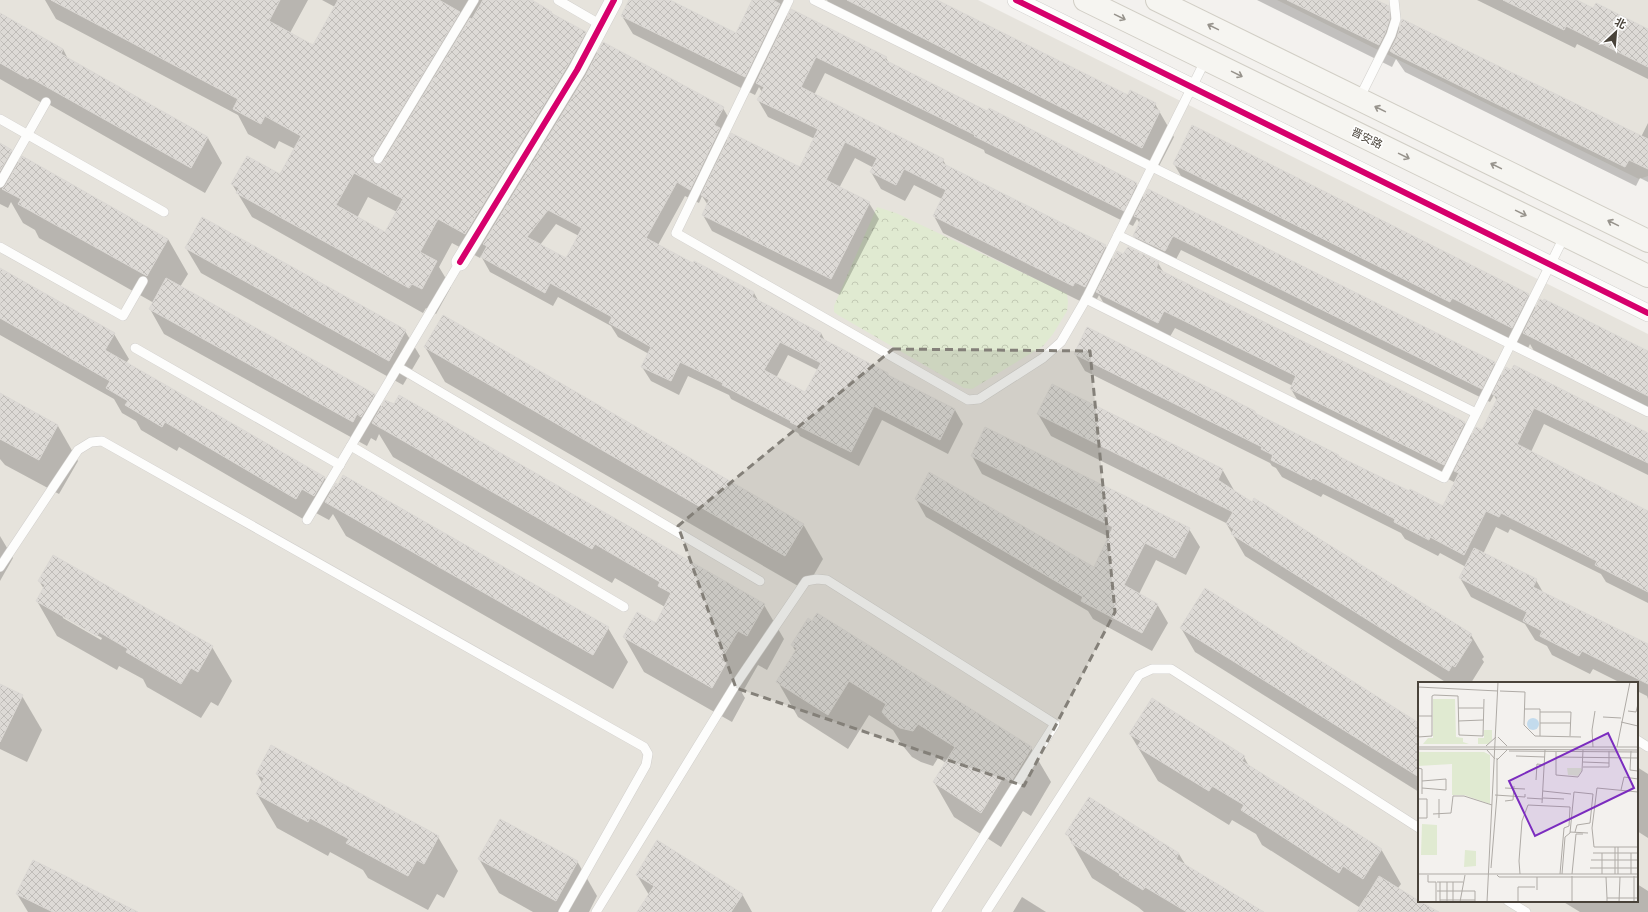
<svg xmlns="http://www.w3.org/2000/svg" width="1648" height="912" viewBox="0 0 1648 912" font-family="'DM Sans','Noto Sans SC',sans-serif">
<defs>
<pattern id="park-crowns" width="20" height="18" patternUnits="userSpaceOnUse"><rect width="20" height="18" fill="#e0ead1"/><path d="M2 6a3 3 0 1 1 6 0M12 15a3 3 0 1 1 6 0" fill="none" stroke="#c2cab4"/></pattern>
<pattern id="building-cross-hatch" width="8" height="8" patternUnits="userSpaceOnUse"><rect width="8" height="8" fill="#dddad6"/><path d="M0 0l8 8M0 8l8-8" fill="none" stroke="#bfbcb8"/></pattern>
</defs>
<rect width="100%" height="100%" fill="#f3f1ee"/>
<g fill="#e6e3dc" fill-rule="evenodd">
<path d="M 0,0 L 978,0 L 1648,334 L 1648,912 L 0,912 ZM 1419,683 L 1637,683 L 1637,901 L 1419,901 Z"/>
<polygon points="1277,0 1648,0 1648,176 1639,179"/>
</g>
<polygon fill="url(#park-crowns)" points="877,207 896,213 1067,294 1068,302 1067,311 1053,334 1043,346 972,389 964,388 838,315 834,312 834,306"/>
<g fill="#0003" fill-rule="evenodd">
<path d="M 45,0 L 308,0 L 290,33 L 313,46 L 335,7 L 322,0 L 529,0 L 585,33 L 598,55 L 723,108 L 731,122 L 724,136 L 728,142 L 800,168 L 815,139 L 768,117 L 758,100 L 762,92 L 759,87 L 755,95 L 633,34 L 622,16 L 631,0 L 667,0 L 736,34 L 753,0 L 793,0 L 786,15 L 788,19 L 886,58 L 889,63 L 1136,184 L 1144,198 L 1494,363 L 1502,377 L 1648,434 L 1648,475 L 1544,424 L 1531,452 L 1648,512 L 1648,603 L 1606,582 L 1601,574 L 1510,529 L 1508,533 L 1496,527 L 1483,554 L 1536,580 L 1544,594 L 1648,646 L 1648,699 L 1647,696 L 1637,691 L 1637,683 L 1621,683 L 1593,669 L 1590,674 L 1552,655 L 1547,646 L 1535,640 L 1525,624 L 1471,597 L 1460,578 L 1466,567 L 1440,553 L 1438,556 L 1405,539 L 1401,533 L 1323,494 L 1321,497 L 1282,477 L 1276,468 L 1272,466 L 1270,463 L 1085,371 L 1075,354 L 1255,412 L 1256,415 L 1338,455 L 1339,458 L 1410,492 L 1443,507 L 1459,477 L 1458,474 L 1454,482 L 1301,406 L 1291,389 L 1293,386 L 1175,328 L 1168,340 L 1107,309 L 1099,295 L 1095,303 L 1082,302 L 943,233 L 934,216 L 942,199 L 914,185 L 905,201 L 881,189 L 871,172 L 874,168 L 855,158 L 839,188 L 869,203 L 879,219 L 840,295 L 712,231 L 703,215 L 708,205 L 702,196 L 699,203 L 685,196 L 658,245 L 694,265 L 695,263 L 754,293 L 759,302 L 821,333 L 825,341 L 887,374 L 889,376 L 955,410 L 963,424 L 948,454 L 882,420 L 859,466 L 800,436 L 798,433 L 731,399 L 729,395 L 688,376 L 679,395 L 651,381 L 642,367 L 649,354 L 618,337 L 611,326 L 558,297 L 553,306 L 490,272 L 481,256 L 480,258 L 452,243 L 439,267 L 451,287 L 436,314 L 426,308 L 423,313 L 252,217 L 232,184 L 280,175 L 295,149 L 279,141 L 275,149 L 248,134 L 238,115 L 56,19 ZM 825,73 L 984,150 L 985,153 L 1133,226 L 1137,219 L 1140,224 L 1134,236 L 1142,250 L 1173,265 L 1181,250 L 1490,402 L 1494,395 L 1497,401 L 1482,431 L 1472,436 L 1465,423 L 1164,273 L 1158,263 L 1124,255 L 1113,260 L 1105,246 L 947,167 L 943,160 L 814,95 ZM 368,197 L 397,212 L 385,234 L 357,218 ZM 556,224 L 579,236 L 566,259 L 540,245 ZM 788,355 L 818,370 L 806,393 L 776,378 Z"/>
<polygon points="827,0 935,0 1128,97 1155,104 1174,137 1156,172 832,10"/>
<polygon points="1257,0 1374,0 1388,7 1400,28 1641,137 1648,123 1648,182 1640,178 1636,186 1405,72 1396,59 1392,67"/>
<polygon points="1477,0 1574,0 1594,10 1648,30 1648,79 1577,44 1575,48"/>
<polygon points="0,14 63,49 68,59 208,138 222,163 205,193 43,101 42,103 0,79"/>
<polygon points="0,144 11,151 19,164 168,239 188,274 180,287 374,394 382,408 764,605 784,639 767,670 758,665 742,693 745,698 732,722 644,672 624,637 656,624 665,607 615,578 612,583 393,457 379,434 376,441 371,438 367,446 164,334 150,309 154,303 39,238 35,230 23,223 11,202 8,208 0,204"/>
<polygon points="1174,164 1528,294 1536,308 1648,352 1648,413 1538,358 1530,344 1526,352 1188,188"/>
<polygon points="186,248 405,331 420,356 403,385 201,273"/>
<polygon points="0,270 114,334 129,359 126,363 325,478 332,491 608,628 628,662 613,689 346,536 333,514 329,520 316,513 310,523 179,447 177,451 141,430 136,421 122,413 114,399 0,335"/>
<polygon points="425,347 803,524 823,559 805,590 445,382"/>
<polygon points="0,395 58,426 78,461 59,494 5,465 0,459"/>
<polygon points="1038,414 1222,469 1235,492 1471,635 1484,657 1482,659 1484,662 1471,683 1447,683 1245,556 1226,523 1051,436"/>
<polygon points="972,456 1189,529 1200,547 1186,575 1156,560 1139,594 1157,604 1168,623 1152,651 1093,619 1088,611 926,517 916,499 1094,569 1109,537 982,474"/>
<polygon points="0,536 13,558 0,581"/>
<path d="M 39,581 L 212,647 L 232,681 L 218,706 L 211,702 L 201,718 L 147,687 L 143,679 L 119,666 L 117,670 L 57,636 L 37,601 L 44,589 ZM 63,616 L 102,638 L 101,640 L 63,618 Z"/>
<polygon points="1181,628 1419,724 1419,792 1195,652"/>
<polygon points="792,645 1031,748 1051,782 1031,816 1023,811 1001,847 954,817 934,782 946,763 938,758 933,766 921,762 912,757 903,746 893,730 869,715 848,749 798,717 778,682 796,652"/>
<polygon points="0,685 22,696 42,730 27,762 0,749"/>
<polygon points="1152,700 1244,757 1250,768 1381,849 1401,884 1398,888 1437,912 1359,912 1366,899 1365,898 1359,907 1262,845 1256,834 1232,820 1229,825 1158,781 1130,734"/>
<polygon points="1637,767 1648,774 1648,838 1637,831"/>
<polygon points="257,774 438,837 458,871 444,898 437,894 428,910 368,878 363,870 330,852 328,856 277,828 257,794 262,783"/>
<polygon points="1067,834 1179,854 1186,866 1262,912 1144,912 1138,907 1092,878"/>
<polygon points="479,859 577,861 597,896 589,912 533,912 499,893"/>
<polygon points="637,875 742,894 752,912 638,912 649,895"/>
<polygon points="1637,884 1648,891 1648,912 1580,912 1562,901 1637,901"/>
<polygon points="17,894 136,912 28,912"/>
<polygon points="1022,897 1046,912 1013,912"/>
</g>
<g fill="url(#building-cross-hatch)" stroke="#dbd8d4" fill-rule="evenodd">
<path d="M 51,0 L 280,0 L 269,21 L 313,45 L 338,0 L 439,0 L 460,12 L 373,156 L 373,162 L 378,165 L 383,162 L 470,18 L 472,19 L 483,0 L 532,0 L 552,12 L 551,13 L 586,32 L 568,65 L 465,234 L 438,219 L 420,252 L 437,261 L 422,289 L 412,284 L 409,288 L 236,193 L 239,188 L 231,184 L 247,156 L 280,174 L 301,136 L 265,116 L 261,124 L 233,109 L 238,99 ZM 354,173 L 403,199 L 385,232 L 336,205 Z"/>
<polygon points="629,0 670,0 736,33 752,0 773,0 780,4 745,77 621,16"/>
<polygon points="847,0 937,0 1128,95 1130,90 1156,103 1153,108 1160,111 1142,148"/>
<polygon points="1287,0 1376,0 1389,6 1390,18 1385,33 1379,45"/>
<polygon points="1503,0 1577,0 1593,8 1596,3 1648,29 1648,67 1566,26 1564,30"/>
<polygon points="791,9 887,57 885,60 987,111 989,108 1137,183 1124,211 974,136 975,135 816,57 801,87 944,159 942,163 1106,245 1085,287 1075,282 1073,286 933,216 946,190 904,169 896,185 870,172 877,158 845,142 826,180 870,202 831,279 702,215 709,200 701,195 731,133 800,167 818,129 757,100 764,87 756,83"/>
<polygon points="0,13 63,49 61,54 208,137 191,168 29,77 28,79 0,63"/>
<polygon points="1402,19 1648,139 1648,169 1629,160 1625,167 1393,53 1390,51 1397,37"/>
<path d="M 603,42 L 724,107 L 714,125 L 720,128 L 690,190 L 677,182 L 646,238 L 693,263 L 694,261 L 754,292 L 752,297 L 821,333 L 819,337 L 888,373 L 888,375 L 955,409 L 940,440 L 874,406 L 851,452 L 790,422 L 791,421 L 722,385 L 723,383 L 680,362 L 671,381 L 641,367 L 651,347 L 609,323 L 612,317 L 550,283 L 545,293 L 481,257 L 487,246 L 483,244 L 586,75 ZM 548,210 L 582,228 L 566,258 L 527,237 ZM 780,342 L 821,363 L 805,392 L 764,370 Z"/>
<polygon points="1192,125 1529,294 1512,328 1452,298 1450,302 1173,164"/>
<polygon points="0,143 12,150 0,171"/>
<polygon points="22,156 168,239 147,276 18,204 21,199 2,189 5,186"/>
<polygon points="1148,189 1495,362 1482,389 1173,236 1165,251 1133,236 1141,219 1134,216"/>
<polygon points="202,217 406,330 389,361 185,248"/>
<polygon points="1128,247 1159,262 1156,268 1465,422 1444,465 1290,389 1296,376 1164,311 1158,323 1096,292 1117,251 1123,254"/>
<polygon points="0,268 115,333 105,350 325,477 314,496 302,489 296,499 165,422 162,427 125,405 128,401 106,388 110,381 0,318"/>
<polygon points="166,278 375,394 361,417 357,414 353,422 149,309"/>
<polygon points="1540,299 1543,301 1544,299 1648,351 1648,396 1523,333"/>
<polygon points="443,315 804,524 785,556 424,347"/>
<polygon points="1087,327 1255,411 1255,413 1339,455 1338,456 1409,491 1410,489 1443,506 1459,473 1454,471 1476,427 1482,430 1498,397 1492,394 1506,367 1511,370 1514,365 1648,433 1648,463 1534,408 1517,444 1648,511 1648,592 1595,565 1597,561 1501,513 1499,517 1486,511 1464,555 1430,537 1429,540 1394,522 1395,519 1313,478 1311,480 1271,460 1273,455 1261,449 1262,447 1074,354"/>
<polygon points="1052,384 1223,469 1218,480 1252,502 1254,498 1472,634 1469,638 1472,640 1455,667 1452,665 1449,671 1231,534 1234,529 1226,524 1233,512 1037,414"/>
<polygon points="0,393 58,425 39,460 0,439"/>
<polygon points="399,395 765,604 747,636 738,631 721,660 726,663 712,688 623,637 637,612 656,623 671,593 658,586 660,582 595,544 592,549 372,423 385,400 394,404"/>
<polygon points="985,427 1190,528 1175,558 1145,543 1124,585 1158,604 1142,633 1081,601 1083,597 915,499 929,472 1094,567 1113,527 971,456"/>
<polygon points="343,475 609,627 593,655 325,502 336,483 338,485"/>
<polygon points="1474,548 1537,579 1533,587 1648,644 1648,684 1582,651 1579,656 1540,636 1542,631 1523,621 1527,612 1459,578"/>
<polygon points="53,555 213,646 198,672 191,668 181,684 126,652 128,649 99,632 97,636 36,601 45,585 38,581"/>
<polygon points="1205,588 1419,723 1419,777 1180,628"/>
<polygon points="817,613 1032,747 1011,782 1003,777 981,813 933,782 955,747 918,724 913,731 900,728 891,722 882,712 886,704 849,681 828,715 776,682 797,648 791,645 808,618 812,621"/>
<polygon points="0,684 23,695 0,742"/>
<polygon points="1152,698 1245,756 1242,761 1382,849 1363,879 1343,866 1339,873 1241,810 1244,805 1212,786 1209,791 1137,747 1141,741 1129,734"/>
<polygon points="271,745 439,836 424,864 417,860 408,876 346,843 349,839 310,818 308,822 256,794 264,778 256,774"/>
<polygon points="1089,797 1179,853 1176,859 1264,912 1187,912 1145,887 1143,890 1119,875 1120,874 1071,843 1073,839 1065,834"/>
<polygon points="500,819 578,861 556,901 478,859"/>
<polygon points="657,840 743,894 731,912 637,912 654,886 636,875"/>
<polygon points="33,860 138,912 53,912 16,894"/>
<polygon points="1379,876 1419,901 1439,912 1357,912"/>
</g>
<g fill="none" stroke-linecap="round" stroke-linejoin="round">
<g stroke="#d1cfcc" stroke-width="10">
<g id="service">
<polyline points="558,0 601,25"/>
<polyline points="789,0 676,233 968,400 979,399 1043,358 1061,342 1086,299 1206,59"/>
<polyline points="814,0 1648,412"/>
<polyline points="1359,99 1391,35 1396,19 1394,0"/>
<polyline points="0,119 164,212"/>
<polyline points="378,159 474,0"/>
<polyline points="0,183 46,102"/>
<polyline points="1118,235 1476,413"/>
<polyline points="0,247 123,316 143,281"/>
<polyline points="1086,299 1444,478 1565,235"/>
<polyline points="135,348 340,465"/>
<polyline points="398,367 760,581"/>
<polyline points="351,446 624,607"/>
<polyline points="307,520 460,262"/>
<polyline points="0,567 78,450 91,442 102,441 644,747 648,754 646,765 563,912"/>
<polyline points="1637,740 1648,747"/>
<polyline points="1508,901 1526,912"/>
<polyline points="596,912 736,684 806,581 817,579 827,580 1055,724 936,912"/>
<polyline points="986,912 1139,675 1152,669 1171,669 1419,828"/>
</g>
</g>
<g stroke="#d1cfcc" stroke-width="18">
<g id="minor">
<polyline points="1016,0 1648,313"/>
<polyline points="460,262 577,70 614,0"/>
</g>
</g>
<g stroke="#d1cec5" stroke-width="24">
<g id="secondary">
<polyline points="1085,0 1648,276"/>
<polyline points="1157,0 1648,241"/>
</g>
</g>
<use href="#service" stroke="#fdfdfc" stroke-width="9"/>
<use href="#minor" stroke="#fdfdfc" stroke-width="17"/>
<use href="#secondary" stroke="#f6f5f1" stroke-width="22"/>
<g stroke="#fff" stroke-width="8">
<g id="cycleway">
<polyline points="1016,0 1648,313"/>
<polyline points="460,262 577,70 614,0"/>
</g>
</g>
<use href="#cycleway" stroke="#d6006c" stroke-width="6"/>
</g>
<defs><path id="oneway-shaft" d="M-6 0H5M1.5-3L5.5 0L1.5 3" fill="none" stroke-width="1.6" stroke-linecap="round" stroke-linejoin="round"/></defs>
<g stroke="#97938c">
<use href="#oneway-shaft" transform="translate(1120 17) rotate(26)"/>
<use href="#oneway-shaft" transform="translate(1213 27) rotate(-154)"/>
<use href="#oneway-shaft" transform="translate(1237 74) rotate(26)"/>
<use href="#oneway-shaft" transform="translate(1380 109) rotate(-154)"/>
<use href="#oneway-shaft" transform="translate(1404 156) rotate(26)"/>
<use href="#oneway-shaft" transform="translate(1496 166) rotate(-154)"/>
<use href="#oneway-shaft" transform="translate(1521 213) rotate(26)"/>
<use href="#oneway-shaft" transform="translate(1613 223) rotate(-154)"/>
</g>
<path fill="#848079" fill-opacity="0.2" stroke="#848079" stroke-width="3" stroke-dasharray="8 5" stroke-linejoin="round" d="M 893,349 L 1090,351 L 1115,612 L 1024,786 L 736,688 L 678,526 Z"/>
<g text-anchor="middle" stroke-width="3" stroke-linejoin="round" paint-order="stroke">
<g font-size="11" fill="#49433a" stroke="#fff">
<text transform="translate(1367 138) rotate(26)" y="4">晋安路</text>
</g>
</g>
<g transform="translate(1418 682)">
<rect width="220" height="220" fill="#f3f1ee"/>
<path d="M 15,17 L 37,17 L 38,55 L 45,56 L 45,60 L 51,62 L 5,62 L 10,56 L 15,56 ZM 66,48 L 74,48 L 74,58 L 70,62 L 60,62 L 60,56 L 66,56 ZM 4,142 L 19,143 L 19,173 L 3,173 Z" fill="#e0ead1"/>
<path d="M 0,70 L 66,70 L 72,73 L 72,122 L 46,113 L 34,113 L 34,82 L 0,84 ZM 149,86 L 163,86 L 164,88 L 160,94 L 150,93 ZM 47,168 L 58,169 L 58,184 L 46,185 Z" fill="#e0ead1"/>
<path d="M109 42a6 6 0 1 1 12 0a6 6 0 1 1-12 0Z" fill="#c3dbed"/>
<path fill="none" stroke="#afaba6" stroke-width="1" d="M 0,5 L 80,9M 82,9 L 107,10 L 106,43 L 117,54 L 163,55M 40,26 L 65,26M 107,27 L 122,27 L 122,54M 210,29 L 218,30 L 220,22M 122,30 L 153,30 L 152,54M 0,34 L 14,34M 185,35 L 203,36M 40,39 L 65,38M 203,40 L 220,44M 122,41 L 153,41M 0,55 L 14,54 L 14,14 L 16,13 L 40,14 L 41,53 L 65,54 L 66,17M 80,55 L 89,64M 68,64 L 78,55M 0,65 L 220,65M 175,65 L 174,48 L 177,29M 199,65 L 212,0M 0,67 L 220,68M 69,68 L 77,77M 91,69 L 220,70M 213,69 L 212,88 L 220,89M 138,70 L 138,93 L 160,95 L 164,89 L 165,68M 98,74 L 127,75M 138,75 L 220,76M 79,78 L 89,68M 165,80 L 191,81M 165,85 L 191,85 L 191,69M 0,86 L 4,87 L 4,112M 118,98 L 119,82 L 127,83M 4,106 L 28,108 L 28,97 L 4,99M 87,106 L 107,107M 203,108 L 206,95 L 220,97M 125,109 L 153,112M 220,110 L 179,106 L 174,146 L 176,165 L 220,165M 77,113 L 107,115 L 107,112M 109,116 L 125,117M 125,116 L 146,117M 0,117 L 9,117 L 9,136 L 0,136M 21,117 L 21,136M 87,119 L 95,118 L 96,104M 124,121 L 127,68M 15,132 L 33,131 L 35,114 L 46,114 L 74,123M 152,150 L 170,151M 197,165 L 197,192M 200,165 L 200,192M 175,171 L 220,171M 184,171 L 184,192M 173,178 L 220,178M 73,186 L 79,113 L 79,76M 172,186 L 220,186M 0,192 L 220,192M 102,192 L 101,179 L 104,139 L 110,123 L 152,125 L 151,144 L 146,146 L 142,192M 144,192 L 147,155 L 152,151 L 156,110 L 175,112 L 172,141 L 159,143 L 157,150M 154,192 L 158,152 L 165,152M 213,192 L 213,171M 10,193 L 10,200 L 18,200 L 18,220M 79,193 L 81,195 L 220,195M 154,194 L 154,220M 216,194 L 216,220M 119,195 L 119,208M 188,195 L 189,216M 19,200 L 45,200M 19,209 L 57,209 L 57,220M 22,218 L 57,218M 22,220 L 22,200M 29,220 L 29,200M 35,220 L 35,200M 42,220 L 47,193M 69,220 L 80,0M 100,220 L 100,205 L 117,205M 189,220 L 189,216 L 220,216M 201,220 L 202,195"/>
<path fill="#7b2cbf" fill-opacity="0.15" stroke="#7b2cbf" stroke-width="2" d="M 190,51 L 216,106 L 117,154 L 91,99 Z"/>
<rect width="220" height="220" fill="none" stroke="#49433a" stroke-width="2"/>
</g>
<g transform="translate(1616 32) rotate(26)" stroke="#ffffff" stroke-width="3" paint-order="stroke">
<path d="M0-3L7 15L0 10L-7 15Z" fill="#49433a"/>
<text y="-6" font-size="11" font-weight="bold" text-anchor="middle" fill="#49433a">北</text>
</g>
</svg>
